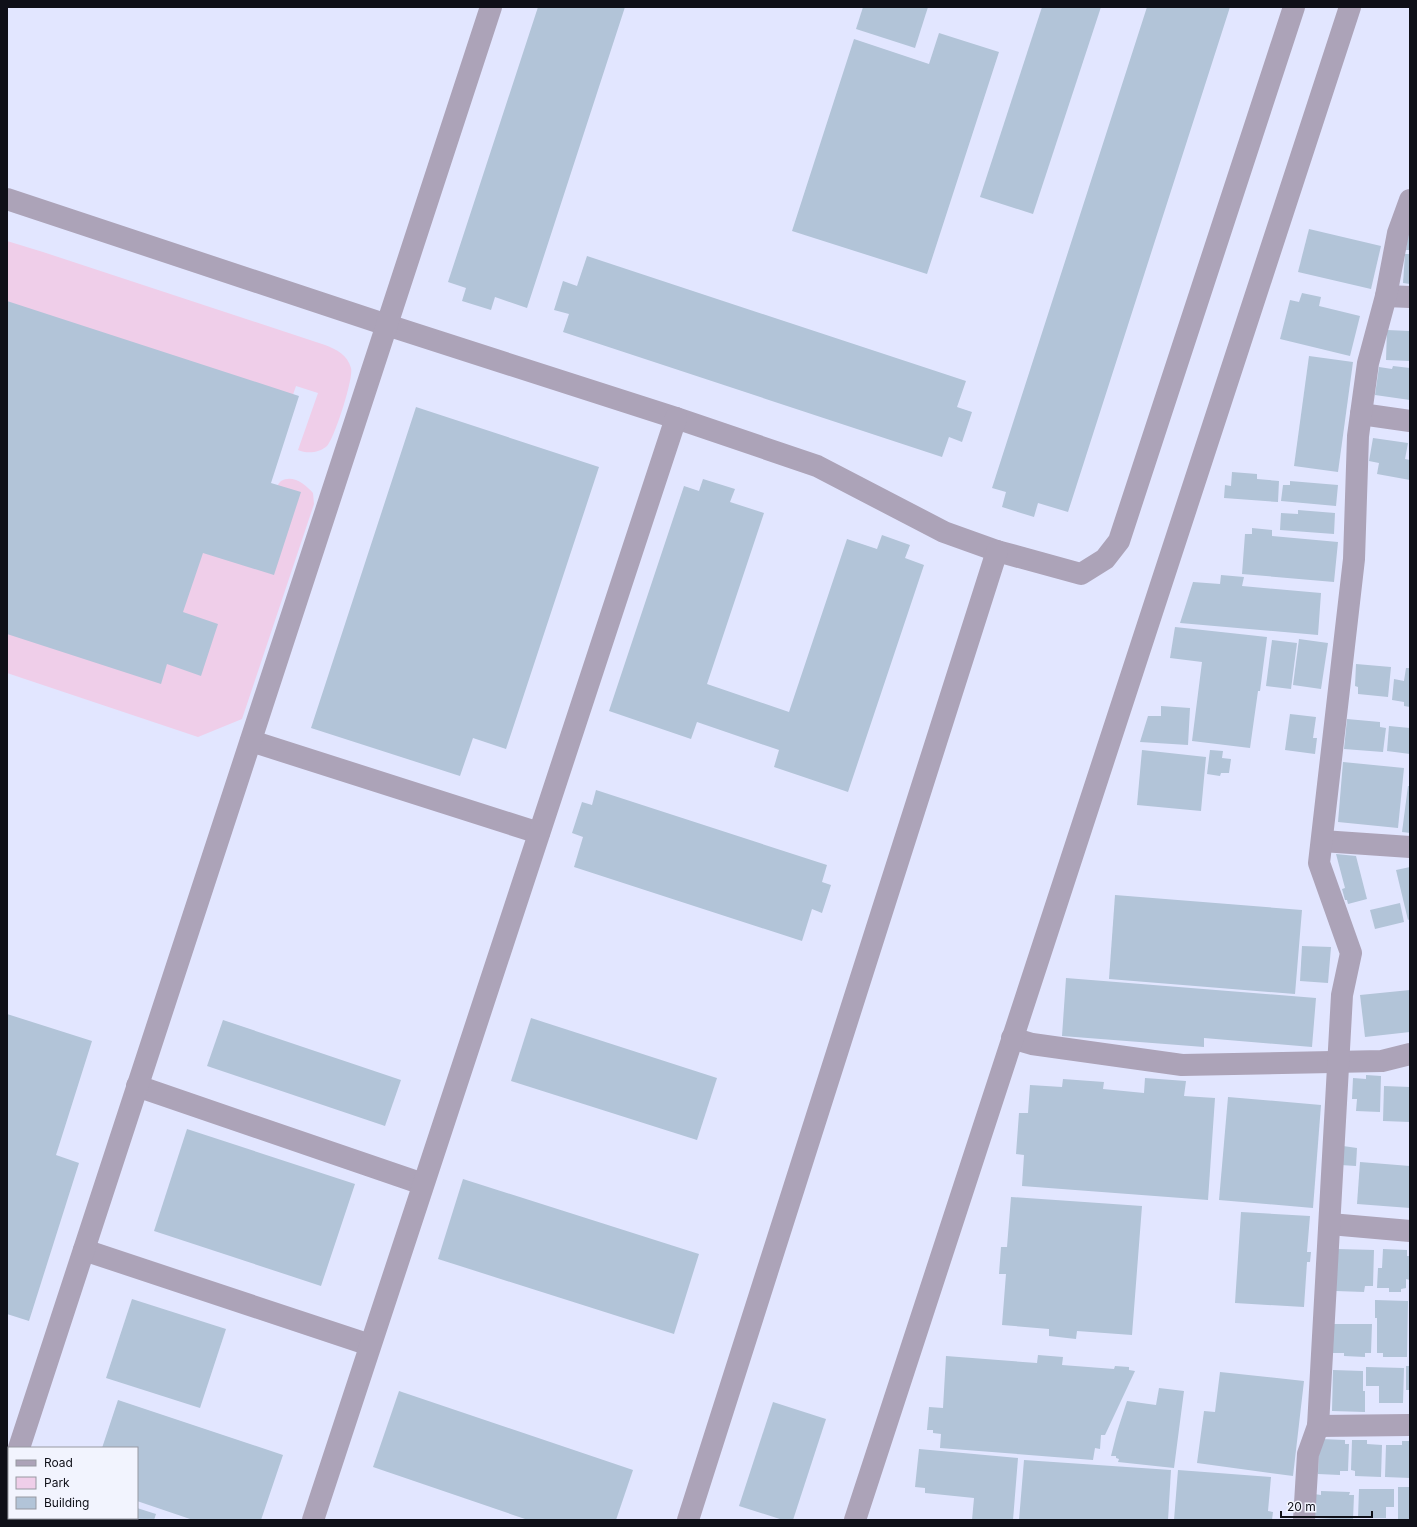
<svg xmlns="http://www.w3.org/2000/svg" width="1417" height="1527" viewBox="0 0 1417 1527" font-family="Inter,sans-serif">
<rect width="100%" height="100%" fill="#e2e6ff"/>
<path fill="#efcee9" d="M 7,241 L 43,252 L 325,345 C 337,350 347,354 351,368 C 354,378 334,439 327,446 C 319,453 307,454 298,450 L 318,393 L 296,386 L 262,486 L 275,490 C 276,487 279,483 281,481 C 293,474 306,485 313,493 L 314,504 L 242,719 L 198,737 L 7,673 Z"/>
<g fill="#b2c4d8">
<polygon points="538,7 625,7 527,308 495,297 491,310 462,301 466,288 448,282"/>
<polygon points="863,7 928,7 915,48 856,29"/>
<polygon points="1042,7 1101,7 1033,214 980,197"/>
<polygon points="1147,7 1230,7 1068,512 1038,503 1034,517 1002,507 1006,492 992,488"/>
<polygon points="939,33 999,52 927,274 792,231 854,39 929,64"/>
<polygon points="1309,229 1381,246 1371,289 1298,272"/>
<polygon points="1408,231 1410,231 1410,250 1406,250"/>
<polygon points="1405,254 1410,254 1410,284 1403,283"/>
<polygon points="587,256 966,381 957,407 972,412 962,442 949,437 942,457 563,332 569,314 554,310 563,281 577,286"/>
<polygon points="1302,293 1321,297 1319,306 1360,316 1350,356 1280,339 1290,300 1299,302"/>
<polygon points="7,301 299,396 271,483 301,492 274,575 203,553 183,612 218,624 201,676 167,664 161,684 7,634"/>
<polygon points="1387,330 1410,331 1410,361 1386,360"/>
<polygon points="1309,356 1353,362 1338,472 1294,466"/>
<polygon points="1393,366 1410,368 1410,400 1375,395 1379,367 1392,369"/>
<polygon points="416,407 599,467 506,749 473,738 460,776 311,728"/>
<polygon points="1373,438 1408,443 1405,459 1410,460 1410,480 1377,474 1379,463 1369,461"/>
<polygon points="1232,472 1257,474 1257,479 1279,481 1278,502 1224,498 1225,485 1231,486"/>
<polygon points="703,479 735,489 730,502 764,513 707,684 789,712 847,539 877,549 882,535 910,545 905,558 924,565 848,792 774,767 779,750 697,722 691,739 609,711 684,486 699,491"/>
<polygon points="1290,481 1338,485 1336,506 1281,501 1283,485 1290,485"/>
<polygon points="1298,510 1335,513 1334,534 1280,530 1281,513 1298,514"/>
<polygon points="1252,528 1272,530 1272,536 1338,542 1334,582 1242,574 1245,534 1252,534"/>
<polygon points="1221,575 1244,577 1242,586 1321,593 1318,635 1180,623 1193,582 1220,584"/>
<polygon points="1175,627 1267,637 1260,691 1258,691 1250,748 1192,741 1202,662 1170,658"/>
<polygon points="1299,639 1328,643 1321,689 1293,685"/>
<polygon points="1272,640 1297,643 1291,689 1266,686"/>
<polygon points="1356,664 1391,667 1388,697 1358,694 1358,687 1355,686"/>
<polygon points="1406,668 1410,668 1410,707 1404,706 1404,702 1392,700 1394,679 1404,681"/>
<polygon points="1161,706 1190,708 1188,745 1140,742 1148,716 1161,716"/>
<polygon points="1290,714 1316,717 1313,738 1317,738 1315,754 1285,750"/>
<polygon points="1347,719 1380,722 1380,727 1386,728 1383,752 1344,749"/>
<polygon points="1389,726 1410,728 1410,754 1387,751"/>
<polygon points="1142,750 1206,757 1201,811 1137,805"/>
<polygon points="1210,750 1223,751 1222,758 1231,759 1229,773 1221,773 1220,776 1207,774"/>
<polygon points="1343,762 1404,768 1398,828 1338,822"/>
<polygon points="1408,786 1410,786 1410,833 1402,832"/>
<polygon points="596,790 827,865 822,882 831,885 822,913 812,909 802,941 574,867 583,837 572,833 582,802 592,805"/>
<polygon points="1336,854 1356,856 1367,899 1348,904 1347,900 1345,900 1342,889 1345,888"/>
<polygon points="1410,867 1410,919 1408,920 1396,870"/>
<polygon points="1115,895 1302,910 1295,994 1109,979"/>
<polygon points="1400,903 1404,922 1375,929 1370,910"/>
<polygon points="1302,946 1331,947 1328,983 1300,981"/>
<polygon points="1066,978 1316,998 1312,1047 1204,1038 1204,1047 1062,1036"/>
<polygon points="1410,990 1410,1032 1365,1037 1360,995"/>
<polygon points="7,1014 92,1041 56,1155 79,1163 29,1321 7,1314"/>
<polygon points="531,1018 717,1078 697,1140 511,1081"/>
<polygon points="223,1020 401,1080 385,1126 207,1066"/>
<polygon points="1366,1075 1381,1076 1380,1112 1356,1111 1357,1099 1352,1099 1353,1078 1366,1079"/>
<polygon points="1145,1078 1186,1081 1184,1096 1215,1098 1208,1200 1022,1186 1024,1155 1016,1154 1019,1113 1028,1113 1030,1085 1062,1087 1063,1079 1104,1082 1103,1089 1144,1093"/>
<polygon points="1384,1086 1410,1087 1410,1122 1383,1121"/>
<polygon points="1228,1097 1321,1105 1313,1208 1219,1200"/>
<polygon points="187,1129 355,1184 321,1286 154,1231"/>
<polygon points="1343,1146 1357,1148 1356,1166 1341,1165"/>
<polygon points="1360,1162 1410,1166 1410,1208 1357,1204"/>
<polygon points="463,1179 699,1254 674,1334 438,1259"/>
<polygon points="1011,1197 1142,1206 1132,1335 1077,1331 1076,1339 1049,1336 1049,1329 1002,1325 1006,1274 999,1274 1001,1247 1007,1247"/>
<polygon points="1241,1212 1310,1216 1307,1252 1311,1252 1310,1262 1307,1262 1304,1307 1235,1303"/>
<polygon points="1337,1249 1374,1250 1373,1286 1365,1286 1364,1292 1336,1291"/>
<polygon points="1383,1249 1407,1250 1407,1256 1410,1256 1410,1280 1406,1279 1406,1288 1401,1289 1401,1292 1389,1292 1389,1288 1377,1288 1378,1268 1382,1268"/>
<polygon points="132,1299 226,1329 200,1408 106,1378"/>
<polygon points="1375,1300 1408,1301 1407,1357 1383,1357 1383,1353 1377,1353 1377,1318 1375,1318"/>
<polygon points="1331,1324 1372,1324 1371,1353 1365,1353 1365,1357 1344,1356 1344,1353 1330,1353"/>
<polygon points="1038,1355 1063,1357 1062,1365 1114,1369 1115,1366 1129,1367 1129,1370 1135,1371 1105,1435 1101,1435 1100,1449 1095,1448 1093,1460 940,1448 941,1434 933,1433 933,1430 927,1430 929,1407 943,1408 946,1356 1037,1363"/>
<rect x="1406" y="1366" width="4" height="24"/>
<polygon points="1366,1367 1404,1368 1403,1403 1379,1403 1379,1386 1366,1386"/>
<polygon points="1333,1370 1363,1371 1363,1391 1365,1391 1365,1412 1332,1411"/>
<polygon points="1220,1372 1304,1381 1293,1476 1197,1463 1204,1411 1215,1412"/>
<polygon points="1159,1388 1184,1391 1174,1468 1118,1462 1119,1459 1116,1458 1116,1456 1111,1456 1117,1432 1127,1401 1156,1405"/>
<polygon points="399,1391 633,1470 616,1520 528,1520 373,1467"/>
<polygon points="118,1400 283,1455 261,1520 193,1520 137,1501 137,1448 102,1448"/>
<polygon points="773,1402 826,1419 793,1520 783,1520 739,1506"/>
<polygon points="1321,1439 1345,1440 1345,1444 1349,1444 1348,1471 1340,1471 1340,1475 1318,1474 1319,1444"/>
<polygon points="1352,1440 1367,1440 1367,1444 1382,1445 1381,1477 1355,1476 1355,1471 1351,1470"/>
<polygon points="1402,1441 1410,1441 1410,1478 1385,1477 1386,1445 1402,1445"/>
<polygon points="919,1449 1018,1458 1013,1520 972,1520 974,1498 925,1493 925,1488 915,1487"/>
<polygon points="1024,1460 1171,1470 1168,1520 1019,1520"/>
<polygon points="1178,1470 1271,1477 1268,1511 1273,1512 1272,1520 1174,1520"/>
<polygon points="1398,1487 1410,1487 1410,1520 1398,1519"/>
<polygon points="1359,1489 1394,1489 1394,1507 1386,1507 1386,1518 1358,1518"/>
<polygon points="1321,1491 1350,1492 1349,1495 1354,1495 1353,1520 1313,1518 1314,1494 1321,1495"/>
<polygon points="137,1508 156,1514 154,1520 66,1520 67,1518 137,1518"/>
</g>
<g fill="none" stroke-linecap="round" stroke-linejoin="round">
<g stroke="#aca3b8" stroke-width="22">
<polyline points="7,199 387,325 676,418 817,466 944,532 997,551 1081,574 1105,559 1119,541 1294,7"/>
<polyline points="1386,296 1410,297"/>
<polyline points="1361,414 1410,421"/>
<polyline points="251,741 539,833"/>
<polyline points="1322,841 1410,847"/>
<polyline points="1012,1038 1032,1044 1182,1065 1382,1061 1410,1054"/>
<polyline points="137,1086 423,1184"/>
<polyline points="1330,1224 1410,1231"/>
<polyline points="84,1250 370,1345"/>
<polyline points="1318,1426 1410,1425"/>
<polyline points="19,1448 491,7"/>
<polyline points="7,1484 9,1477"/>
<polyline points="313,1520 676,418"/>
<polyline points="688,1520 997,551"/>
<polyline points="855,1520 1350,7"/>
<polyline points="1304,1520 1308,1454 1318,1426 1342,995 1351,953 1319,863 1354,559 1358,436 1361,414 1368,363 1386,296 1398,233 1410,200"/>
</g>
</g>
<rect width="1417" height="1527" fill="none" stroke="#0f1018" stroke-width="16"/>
<rect x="8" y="1447" width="130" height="72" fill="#f2f4fe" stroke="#9799a2"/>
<rect x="16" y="1460" width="20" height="6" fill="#aca3b8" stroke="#9799a2"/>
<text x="44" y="1467" font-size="12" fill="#0f1018">Road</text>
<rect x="16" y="1477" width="20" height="12" fill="#efcee9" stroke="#9799a2"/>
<text x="44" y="1487" font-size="12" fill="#0f1018">Park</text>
<rect x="16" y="1497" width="20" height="12" fill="#b2c4d8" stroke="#9799a2"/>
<text x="44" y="1507" font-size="12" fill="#0f1018">Building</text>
<path d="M1281 1511v6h91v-6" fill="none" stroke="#0f1018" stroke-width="2"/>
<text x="1287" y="1511" font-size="12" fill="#0f1018" stroke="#f2f4fe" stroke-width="3" paint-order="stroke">20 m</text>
</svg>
